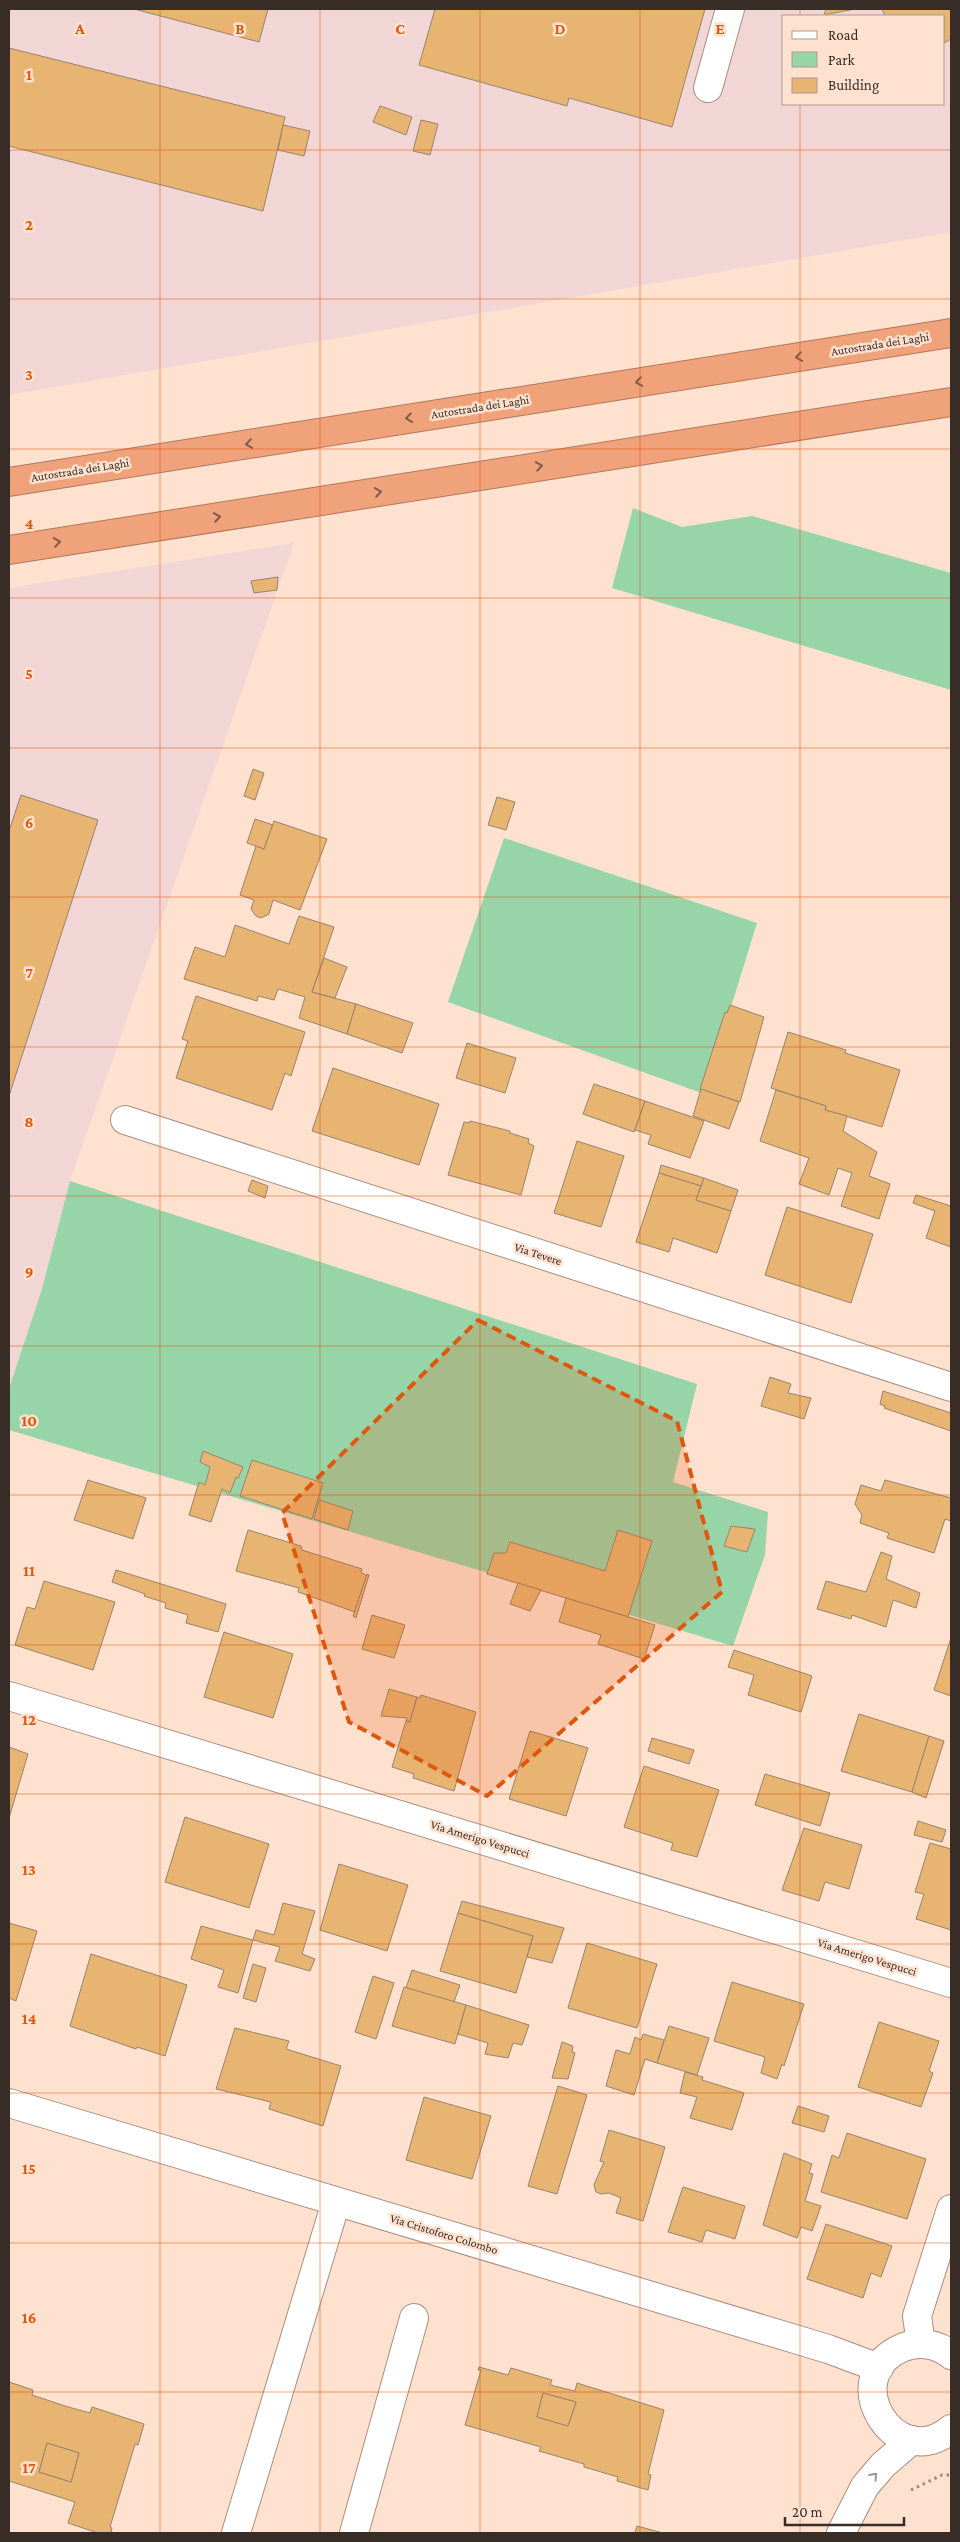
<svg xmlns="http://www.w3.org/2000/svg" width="960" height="2542" viewBox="0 0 960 2542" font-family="'Crimson Pro',serif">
<rect width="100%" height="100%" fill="#ffe1cf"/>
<g fill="#f1d6d5" fill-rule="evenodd">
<path d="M 9,9 L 951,9 L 951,232 L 9,395 ZM 784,16 L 944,16 L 944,104 L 784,104 Z"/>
<polygon points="294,543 70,1181 42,1289 9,1386 9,588"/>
</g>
<g fill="#97d5a9">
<polygon points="633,508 682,527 752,516 951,573 951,690 612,588"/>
<polygon points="504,838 757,923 704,1094 448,1002"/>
<polygon points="70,1181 697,1384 673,1482 768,1512 765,1555 733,1646 9,1430 9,1388 42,1289"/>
</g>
<g fill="#e7b471" stroke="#97846d" fill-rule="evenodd">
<polygon points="134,9 268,9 259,42"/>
<polygon points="435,9 705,9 672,127 569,98 567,106 419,65"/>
<polygon points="826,9 855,9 824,15"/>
<polygon points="882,9 951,9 951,39 944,43 944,16 885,16"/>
<polygon points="9,48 285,117 263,211 9,146"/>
<polygon points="380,106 412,117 406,135 373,122"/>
<polygon points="421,120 438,124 430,155 413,151"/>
<polygon points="283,125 310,131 304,156 278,150"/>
<polygon points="278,577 277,590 254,593 251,581"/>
<polygon points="253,769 264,773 255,800 244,796"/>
<polygon points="21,795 98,820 9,1096 9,831"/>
<polygon points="497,797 515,802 506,830 488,825"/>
<polygon points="255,819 273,825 264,849 247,843"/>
<polygon points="274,821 327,839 300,910 273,900 269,914 261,918 256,916 251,909 254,900 240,895 256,846 264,849"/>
<polygon points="299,916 334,927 312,992 356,1004 347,1034 299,1018 305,997 278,989 274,1000 258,996 257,1001 184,979 195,947 225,957 235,925 289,944"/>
<polygon points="324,958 347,967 335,998 312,992"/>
<polygon points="196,996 305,1032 291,1076 285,1073 272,1110 176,1078 188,1041 182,1039"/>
<polygon points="356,1004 413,1023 402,1053 347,1034"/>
<polygon points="730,1005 764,1017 740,1102 700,1089 725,1012 727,1013"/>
<polygon points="788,1032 846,1050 845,1053 900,1070 882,1127 825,1110 826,1106 771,1088"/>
<polygon points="467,1043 516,1058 505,1093 456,1078"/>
<polygon points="333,1068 439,1104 419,1165 312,1131"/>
<polygon points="594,1084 645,1101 634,1132 583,1114"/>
<polygon points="701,1089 739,1102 729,1129 693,1116"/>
<polygon points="776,1090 826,1106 825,1110 847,1116 843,1131 877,1152 869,1176 890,1184 879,1219 841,1206 852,1173 838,1168 829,1195 799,1184 809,1158 760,1141"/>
<polygon points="645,1101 704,1121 690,1158 648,1144 651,1135 635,1130"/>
<polygon points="470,1121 510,1131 510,1133 529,1139 528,1143 534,1146 521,1195 448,1175 464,1122 469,1123"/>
<polygon points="577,1141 624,1156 601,1227 554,1213"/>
<polygon points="661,1165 704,1178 701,1186 659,1173"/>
<polygon points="659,1173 701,1186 696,1200 731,1211 717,1253 673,1238 669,1252 636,1242"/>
<polygon points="704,1178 738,1190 731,1211 696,1200"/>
<polygon points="252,1180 268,1186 265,1198 248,1191"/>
<polygon points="916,1195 951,1206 951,1247 926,1238 935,1211 913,1203"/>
<polygon points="787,1207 873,1234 851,1303 765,1275"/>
<polygon points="770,1377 791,1384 788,1393 811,1398 804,1419 761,1406"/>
<polygon points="883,1391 951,1413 951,1431 884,1408 885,1406 880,1404"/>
<polygon points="203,1451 243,1467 238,1478 236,1477 230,1493 222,1489 211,1522 189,1515 199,1482 205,1485 210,1467 200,1462"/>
<polygon points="252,1460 323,1483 312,1519 240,1496"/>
<polygon points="88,1480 146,1498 133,1539 74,1520"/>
<polygon points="885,1480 951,1498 951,1521 945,1519 934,1553 887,1538 889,1533 860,1523 862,1515 855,1504 861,1485 881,1491"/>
<polygon points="319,1500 353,1511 348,1530 314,1519"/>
<polygon points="731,1526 755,1529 747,1552 724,1546"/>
<polygon points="248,1530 301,1546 302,1550 362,1569 361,1572 367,1576 355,1612 298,1592 299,1588 236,1571"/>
<polygon points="618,1530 652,1541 628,1617 487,1574 494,1553 506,1553 510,1542 605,1571"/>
<polygon points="881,1552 892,1556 886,1579 920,1593 916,1608 893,1600 886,1627 852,1615 851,1619 817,1609 826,1581 866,1592"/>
<polygon points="116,1570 226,1604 218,1632 186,1623 188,1615 165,1608 166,1603 144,1596 145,1594 112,1582"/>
<polygon points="367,1574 369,1575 356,1618 353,1616"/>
<polygon points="44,1581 115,1602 93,1670 15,1645 27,1607 35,1609"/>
<polygon points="518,1583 541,1590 530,1611 510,1604"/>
<polygon points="566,1598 655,1625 644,1659 598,1644 601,1635 559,1622"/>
<polygon points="372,1615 405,1625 394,1658 362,1649"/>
<polygon points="224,1632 293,1654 273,1718 204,1697"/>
<polygon points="951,1638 951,1696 934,1690"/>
<polygon points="734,1650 812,1676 801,1712 748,1695 754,1675 728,1667"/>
<polygon points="389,1689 417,1697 410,1722 406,1721 407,1718 381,1716"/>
<polygon points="421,1695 476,1712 454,1791 413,1778 414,1774 392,1767 406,1721 410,1722 417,1697 420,1698"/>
<polygon points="859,1714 929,1736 912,1792 841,1771"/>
<polygon points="530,1731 588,1748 566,1816 509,1799"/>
<polygon points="929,1736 944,1741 926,1798 912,1792"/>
<polygon points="652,1738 694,1750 689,1764 648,1751"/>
<polygon points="9,1747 28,1754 9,1818"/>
<polygon points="644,1766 719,1790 697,1857 671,1850 673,1843 624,1827"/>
<polygon points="765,1774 830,1793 820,1826 755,1805"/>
<polygon points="185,1817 269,1844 249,1908 165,1882"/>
<polygon points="918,1821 946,1830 942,1842 914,1835"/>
<polygon points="804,1828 862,1845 849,1889 825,1882 819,1901 782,1890"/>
<polygon points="930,1843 951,1849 951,1930 916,1919 924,1894 915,1892"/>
<polygon points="339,1864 408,1885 387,1951 320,1930"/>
<polygon points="462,1901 564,1928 552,1963 527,1957 533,1936 458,1913"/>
<polygon points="283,1903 315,1911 302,1954 315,1959 310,1971 275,1961 280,1947 253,1940 256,1930 274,1935"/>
<polygon points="458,1913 533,1936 516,1993 440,1971"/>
<polygon points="9,1923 37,1931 16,2001 9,1998"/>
<polygon points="201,1926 253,1940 238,1993 218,1987 224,1970 191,1959"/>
<polygon points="587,1943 657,1964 637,2028 568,2008"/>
<polygon points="91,1954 187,1985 165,2056 137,2047 136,2049 70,2026"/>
<polygon points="253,1964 266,1968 256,2002 243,1998"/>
<polygon points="412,1970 460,1985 454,2002 406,1988"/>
<polygon points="373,1976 394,1983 376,2039 355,2032"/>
<polygon points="732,1982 804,2004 784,2066 782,2064 777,2079 761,2073 765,2057 714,2041"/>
<polygon points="404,1987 466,2005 455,2044 392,2026"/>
<polygon points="466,2005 529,2025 522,2045 513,2043 508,2058 485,2054 488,2043 458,2034"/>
<polygon points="879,2022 939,2041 929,2071 933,2073 921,2107 858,2087"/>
<polygon points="669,2026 709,2038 697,2075 657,2063"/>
<polygon points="235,2028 289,2041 286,2049 341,2066 323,2126 269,2109 271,2102 216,2089"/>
<polygon points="643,2034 664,2040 657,2063 645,2059 634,2095 606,2086 616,2050 630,2054 635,2037 641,2040"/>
<polygon points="562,2042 573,2046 572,2052 575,2053 568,2079 552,2078"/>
<polygon points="685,2072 703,2077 702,2080 744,2093 732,2130 690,2118 697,2097 680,2093"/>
<polygon points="558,2086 587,2095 557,2194 528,2186"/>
<polygon points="424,2097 491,2116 472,2179 406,2160"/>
<polygon points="798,2106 829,2116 824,2132 792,2123"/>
<polygon points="609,2130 665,2147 643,2221 616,2213 621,2198 609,2193 601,2194 596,2192 594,2185 604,2162 600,2161"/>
<polygon points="847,2133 926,2159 907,2219 821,2192 832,2155 839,2158"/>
<polygon points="784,2153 812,2164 809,2173 813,2174 805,2201 821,2206 812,2231 801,2227 797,2238 763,2225"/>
<polygon points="683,2187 745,2206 735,2239 706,2230 702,2242 668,2232"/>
<polygon points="826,2224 892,2246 881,2277 871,2273 863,2298 807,2279"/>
<path d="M 479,2367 L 508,2375 L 511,2368 L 552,2380 L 550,2385 L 575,2391 L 577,2383 L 664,2410 L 648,2474 L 651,2475 L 648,2490 L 617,2481 L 618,2477 L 584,2467 L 584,2464 L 539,2451 L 541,2447 L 465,2425 L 481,2370 L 478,2370 ZM 543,2393 L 576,2402 L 568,2426 L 537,2417 Z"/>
<path d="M 9,2382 L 33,2390 L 32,2395 L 65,2406 L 90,2413 L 92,2407 L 144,2424 L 138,2445 L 135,2444 L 110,2527 L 112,2528 L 111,2533 L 98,2533 L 68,2523 L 75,2502 L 9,2481 ZM 47,2443 L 79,2453 L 71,2482 L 39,2472 Z"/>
<polygon points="543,2393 576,2402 568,2426 537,2417"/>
<polygon points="47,2443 79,2453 71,2482 39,2472"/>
<polygon points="637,2526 663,2533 635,2533"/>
</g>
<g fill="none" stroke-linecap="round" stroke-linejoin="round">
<g stroke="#a98e7e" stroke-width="30">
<g id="minor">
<polyline points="708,88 730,9"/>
<polyline points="125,1120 951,1387"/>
<polyline points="9,1696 951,1983"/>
<polyline points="9,2103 828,2349 879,2368"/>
<polyline points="921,2344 917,2316 951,2209"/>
<path d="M 951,2355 C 938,2344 920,2341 904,2347 C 834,2375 895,2476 951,2429"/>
<polyline points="236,2533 336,2202"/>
<polyline points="354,2533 414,2318"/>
<polyline points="841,2533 865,2486 883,2465 912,2440"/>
</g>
</g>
<g stroke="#b0795d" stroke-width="30">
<g id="highway">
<polyline points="9,482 951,333"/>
<polyline points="9,550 951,402"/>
</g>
</g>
<polyline stroke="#9c877b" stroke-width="3" stroke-dasharray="2.5 4" stroke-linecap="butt" points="911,2490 942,2475 951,2475"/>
<use href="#minor" stroke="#fff" stroke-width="28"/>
<use href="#highway" stroke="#f0a27b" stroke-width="28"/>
</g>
<defs><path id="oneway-chevron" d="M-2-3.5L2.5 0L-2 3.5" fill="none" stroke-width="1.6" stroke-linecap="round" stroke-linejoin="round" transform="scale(1.25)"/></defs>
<g stroke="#825c48">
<use href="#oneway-chevron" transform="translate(799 357) rotate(171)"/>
<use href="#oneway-chevron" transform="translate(639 382) rotate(171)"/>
<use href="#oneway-chevron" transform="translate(409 418) rotate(171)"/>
<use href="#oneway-chevron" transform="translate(249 444) rotate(171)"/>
<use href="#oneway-chevron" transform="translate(539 466) rotate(-9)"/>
<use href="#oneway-chevron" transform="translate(378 492) rotate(-9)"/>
<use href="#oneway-chevron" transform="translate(217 517) rotate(-9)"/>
<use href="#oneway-chevron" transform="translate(57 542) rotate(-9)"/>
</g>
<use stroke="#9c9692" href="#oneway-chevron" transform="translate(874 2476) rotate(-48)"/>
<path fill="#df570d" fill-opacity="0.2" stroke="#df570d" stroke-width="4" stroke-dasharray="10 6" stroke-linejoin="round" d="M 478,1320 L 677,1421 L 722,1592 L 487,1796 L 349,1722 L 282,1513 Z"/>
<path fill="none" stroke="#df570d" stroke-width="1" stroke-opacity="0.55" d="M 160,9 L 160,2533M 320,9 L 320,2533M 480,9 L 480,2533M 640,9 L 640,2533M 800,9 L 800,16M 800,104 L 800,2533M 9,150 L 951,150M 9,299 L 951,299M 9,449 L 951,449M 9,598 L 951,598M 9,748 L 951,748M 9,897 L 951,897M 9,1047 L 951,1047M 9,1196 L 951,1196M 9,1346 L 951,1346M 9,1495 L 951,1495M 9,1645 L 951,1645M 9,1794 L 951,1794M 9,1944 L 951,1944M 9,2093 L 951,2093M 9,2243 L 951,2243M 9,2392 L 951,2392"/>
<g text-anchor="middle" stroke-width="5" stroke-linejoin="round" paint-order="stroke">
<g font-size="12" fill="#382d26" stroke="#ffe1cf">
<text transform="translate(880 344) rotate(-9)" y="4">Autostrada dei Laghi</text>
<text transform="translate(480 407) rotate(-9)" y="4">Autostrada dei Laghi</text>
<text transform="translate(80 470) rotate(-9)" y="4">Autostrada dei Laghi</text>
<text transform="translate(538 1254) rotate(18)" y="4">Via Tevere</text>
<text transform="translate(480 1839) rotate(17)" y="4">Via Amerigo Vespucci</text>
<text transform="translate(867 1957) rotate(17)" y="4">Via Amerigo Vespucci</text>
<text transform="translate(444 2234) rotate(17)" y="4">Via Cristoforo Colombo</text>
</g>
</g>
<g font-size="16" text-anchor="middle" font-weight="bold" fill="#df570d" stroke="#ffe1cf" stroke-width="5" stroke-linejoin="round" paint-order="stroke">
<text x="80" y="34">A</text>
<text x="240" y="34">B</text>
<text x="400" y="34">C</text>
<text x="560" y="34">D</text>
<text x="720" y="34">E</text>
<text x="29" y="80">1</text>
<text x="29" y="230">2</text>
<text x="29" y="380">3</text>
<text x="29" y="529">4</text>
<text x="29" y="679">5</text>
<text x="29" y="828">6</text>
<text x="29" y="978">7</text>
<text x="29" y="1127">8</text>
<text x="29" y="1277">9</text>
<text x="29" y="1426">10</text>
<text x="29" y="1576">11</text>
<text x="29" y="1725">12</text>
<text x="29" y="1875">13</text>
<text x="29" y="2024">14</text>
<text x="29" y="2174">15</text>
<text x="29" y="2323">16</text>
<text x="29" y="2473">17</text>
</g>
<rect width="960" height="2542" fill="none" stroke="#382d26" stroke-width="20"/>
<rect x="782" y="15" width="162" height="90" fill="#ffe1cf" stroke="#af998b"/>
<rect x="792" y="31" width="25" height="8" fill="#ffffff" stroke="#af998b"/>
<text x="828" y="40" font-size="15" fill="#382d26">Road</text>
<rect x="792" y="52" width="25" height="15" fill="#97d5a9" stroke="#af998b"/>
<text x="828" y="65" font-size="15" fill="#382d26">Park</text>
<rect x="792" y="78" width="25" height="15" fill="#e7b471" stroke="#af998b"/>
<text x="828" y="90" font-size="15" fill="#382d26">Building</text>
<path d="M785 2517v8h119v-8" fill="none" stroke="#382d26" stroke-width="2.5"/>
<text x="792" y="2517" font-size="15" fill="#382d26" stroke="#ffe1cf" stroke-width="4" paint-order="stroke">20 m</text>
</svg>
